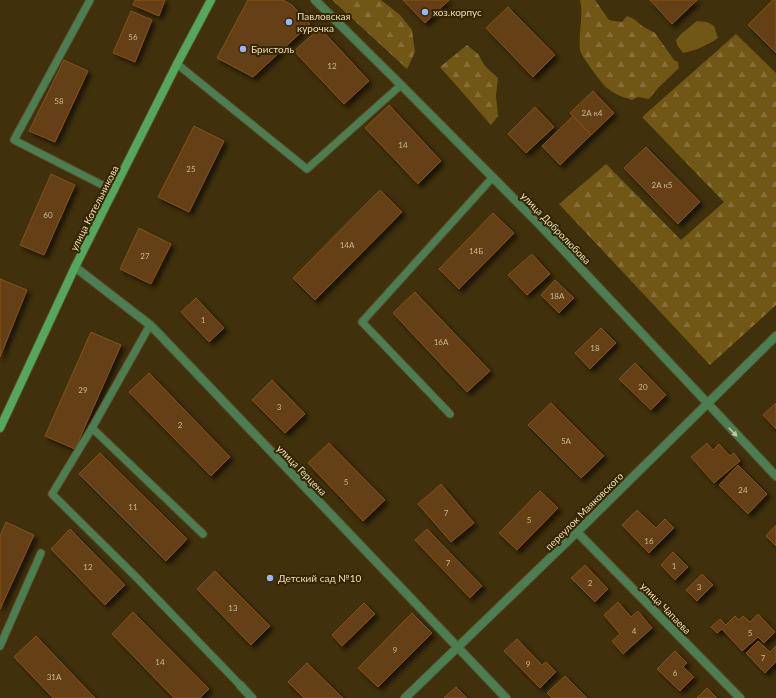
<svg xmlns="http://www.w3.org/2000/svg" width="776" height="698" viewBox="0 0 776 698" font-family="Lato,sans-serif">
<defs>
<pattern id="forest-firs" width="22" height="20" patternUnits="userSpaceOnUse"><rect width="22" height="20" fill="#705716"/><path d="M5 1l3.5 6h-7zM16 11l3.5 6h-7z" fill="#856f36"/></pattern>
<filter id="shadow"><feDropShadow dx="3.5" dy="3.5" stdDeviation="2" flood-color="#0009"/></filter>
</defs>
<rect width="100%" height="100%" fill="#40300b"/>
<path fill="#705716" d="M 697,21 L 707,22 L 714,26 L 718,38 C 710,44 692,52 683,53 L 677,45 L 676,40 L 681,34 Z"/>
<g fill="url(#forest-firs)">
<polygon points="332,0 381,0 400,15 412,30 415,52 407,69"/>
<path d="M 580,0 L 595,0 L 609,20 L 622,22 L 627,16 L 634,19 L 642,26 L 655,33 L 674,60 L 678,62 L 679,68 L 658,88 L 649,99 L 638,97 L 632,100 C 623,97 614,94 607,88 C 602,84 581,56 580,50 C 578,33 584,16 580,0 Z"/>
<polygon points="736,34 776,73 776,305 710,365 559,204 606,164 681,240 724,202 642,117"/>
<polygon points="467,45 478,54 485,66 498,78 496,96 498,116 491,125 440,67"/>
</g>
<g fill="#654016" stroke="#83531a" filter="url(#shadow)">
<polygon points="135,0 165,0 159,16 133,5"/>
<polygon points="248,0 283,0 292,5 310,24 253,77 217,58"/>
<polygon points="403,0 449,0 425,23"/>
<polygon points="650,0 697,0 672,24"/>
<polygon points="773,0 776,0 776,53 748,25"/>
<polygon points="508,7 555,55 533,77 486,28"/>
<polygon points="131,11 152,20 135,62 113,53"/>
<polygon points="320,28 369,81 344,104 294,51"/>
<polygon points="64,60 88,71 55,142 29,131"/>
<polygon points="593,91 614,113 591,135 570,113"/>
<polygon points="389,105 441,161 418,184 365,128"/>
<polygon points="535,107 554,127 526,153 508,134"/>
<polygon points="573,116 591,135 560,165 542,146"/>
<polygon points="194,126 224,141 189,212 158,197"/>
<polygon points="646,147 700,202 678,224 624,168"/>
<polygon points="51,174 75,185 44,255 20,245"/>
<polygon points="380,190 402,212 315,300 293,278"/>
<polygon points="493,213 514,233 459,289 439,269"/>
<polygon points="139,228 171,244 151,284 120,269"/>
<polygon points="532,254 550,274 527,295 508,275"/>
<polygon points="0,279 27,290 0,357"/>
<polygon points="555,280 574,298 559,313 541,295"/>
<polygon points="415,292 490,371 467,392 393,313"/>
<polygon points="196,298 224,328 209,342 181,312"/>
<polygon points="601,328 616,343 590,369 575,353"/>
<polygon points="91,332 121,345 75,449 45,436"/>
<polygon points="635,363 666,395 651,410 619,379"/>
<polygon points="149,373 230,457 211,476 129,392"/>
<polygon points="272,380 305,414 285,433 252,400"/>
<polygon points="551,403 604,456 581,478 528,425"/>
<polygon points="776,403 776,429 763,415"/>
<polygon points="329,443 385,500 363,521 308,463"/>
<polygon points="707,443 713,450 719,444 730,456 734,453 740,461 714,483 691,457"/>
<polygon points="100,453 187,539 166,561 79,474"/>
<polygon points="738,465 767,494 748,514 719,485"/>
<polygon points="441,484 474,523 451,542 418,504"/>
<polygon points="540,491 558,508 517,550 499,533"/>
<polygon points="637,510 656,528 665,519 674,528 649,553 622,525"/>
<polygon points="6,522 34,535 0,609 0,536"/>
<polygon points="776,525 776,546 766,536"/>
<polygon points="70,529 125,585 105,605 51,549"/>
<polygon points="427,529 482,586 470,598 415,540"/>
<polygon points="673,552 688,567 675,580 661,565"/>
<polygon points="585,565 608,589 595,602 571,578"/>
<polygon points="215,571 270,626 251,645 197,589"/>
<polygon points="702,574 713,585 697,601 686,590"/>
<polygon points="618,602 631,617 638,611 652,628 623,654 612,641 620,634 604,615"/>
<polygon points="364,603 375,614 342,646 332,635"/>
<polygon points="133,612 209,689 200,698 174,698 112,634"/>
<polygon points="412,613 432,633 378,687 358,668"/>
<polygon points="758,614 775,632 764,643 758,637 742,651 722,629 717,633 711,627 720,619 726,625 735,616 739,620 743,616 750,622"/>
<polygon points="36,636 95,698 53,698 14,657"/>
<polygon points="517,639 542,665 546,662 556,672 540,688 504,651"/>
<polygon points="758,641 770,652 776,646 776,662 765,673 746,653"/>
<polygon points="675,651 687,663 683,667 694,677 680,691 657,669"/>
<polygon points="307,663 343,698 304,698 288,682"/>
<polygon points="565,676 587,698 552,698 547,693"/>
<polygon points="456,687 467,698 444,698"/>
<polygon points="707,688 717,698 697,698"/>
</g>
<g fill="none" stroke-linecap="round" stroke-linejoin="round">
<g stroke="#5c4c27" stroke-width="9">
<g id="lane">
<polyline points="90,0 14,140 114,191"/>
<polyline points="177,64 307,169 401,85"/>
<polyline points="150,325 92,428 52,494 137,578 240,685"/>
<polyline points="450,414 362,322 493,177"/>
<polyline points="92,428 203,534"/>
<polyline points="0,646 41,553"/>
</g>
</g>
<g stroke="#5c4c27" stroke-width="10">
<g id="street">
<polyline points="315,0 401,85 538,223 776,476"/>
<polyline points="75,267 150,325 160,335 506,698"/>
<polyline points="577,532 740,698"/>
<polyline points="240,685 252,698"/>
<polyline points="405,698 577,532 776,336"/>
</g>
</g>
<g stroke="#5c4c27" stroke-width="10">
<polyline id="secondary" points="0,428 75,267 177,64 211,0"/>
</g>
<use href="#lane" stroke="#4b7e50" stroke-width="7"/>
<use href="#street" stroke="#4b7e50" stroke-width="8"/>
<use href="#secondary" stroke="#54a85d" stroke-width="8"/>
</g>
<defs><path id="oneway-solid" d="M-6-.8H1V-3.2L6.5 0L1 3.2V.8H-6Z"/></defs>
<use fill="#c4c5a1" href="#oneway-solid" transform="translate(733 432) rotate(46)"/>
<g fill="#97b6fd" stroke="#352600" stroke-width="1.5">
<circle cx="425" cy="12" r="4"/>
<circle cx="289" cy="22" r="4"/>
<circle cx="243" cy="49" r="4"/>
<circle cx="270" cy="578" r="4"/>
</g>
<g text-anchor="middle" stroke-width="4" stroke-linejoin="round" paint-order="stroke">
<g font-size="8" fill="#cbb692">
<text x="133" y="40">56</text>
<text x="332" y="69">12</text>
<text x="59" y="104">58</text>
<text x="592" y="116">2А к4</text>
<text x="403" y="148">14</text>
<text x="191" y="172">25</text>
<text x="662" y="188">2А к5</text>
<text x="48" y="218">60</text>
<text x="347" y="248">14А</text>
<text x="476" y="254">14Б</text>
<text x="145" y="259">27</text>
<text x="557" y="299">18А</text>
<text x="203" y="323">1</text>
<text x="441" y="345">16А</text>
<text x="595" y="351">18</text>
<text x="643" y="390">20</text>
<text x="83" y="393">29</text>
<text x="279" y="410">3</text>
<text x="180" y="428">2</text>
<text x="566" y="444">5А</text>
<text x="346" y="485">5</text>
<text x="743" y="493">24</text>
<text x="133" y="510">11</text>
<text x="446" y="516">7</text>
<text x="529" y="523">5</text>
<text x="649" y="544">16</text>
<text x="448" y="566">7</text>
<text x="674" y="569">1</text>
<text x="88" y="570">12</text>
<text x="590" y="586">2</text>
<text x="699" y="590">3</text>
<text x="233" y="611">13</text>
<text x="634" y="634">4</text>
<text x="750" y="636">5</text>
<text x="395" y="653">9</text>
<text x="763" y="661">7</text>
<text x="160" y="665">14</text>
<text x="528" y="667">9</text>
<text x="675" y="676">6</text>
<text x="54" y="680">31А</text>
</g>
<g font-size="10" fill="#edddbc" stroke="#352600" text-anchor="start">
<text x="433" y="16">хоз.корпус</text>
<text x="297" y="20">Павловская<tspan x="297" dy="12">курочка</tspan></text>
<text x="251" y="53">Бристоль</text>
<text x="278" y="582">Детский сад №10</text>
</g>
<g font-size="10" fill="#edddbc" stroke="#352600">
<text transform="translate(94 208) rotate(-63)" y="4">улица Котельникова</text>
<text transform="translate(556 228) rotate(46)" y="4">улица Добролюбова</text>
<text transform="translate(302 470) rotate(46)" y="4">улица Герцена</text>
<text transform="translate(584 511) rotate(-45)" y="4">переулок Маяковского</text>
<text transform="translate(666 608) rotate(46)" y="4">улица Чапаева</text>
</g>
</g>
</svg>
